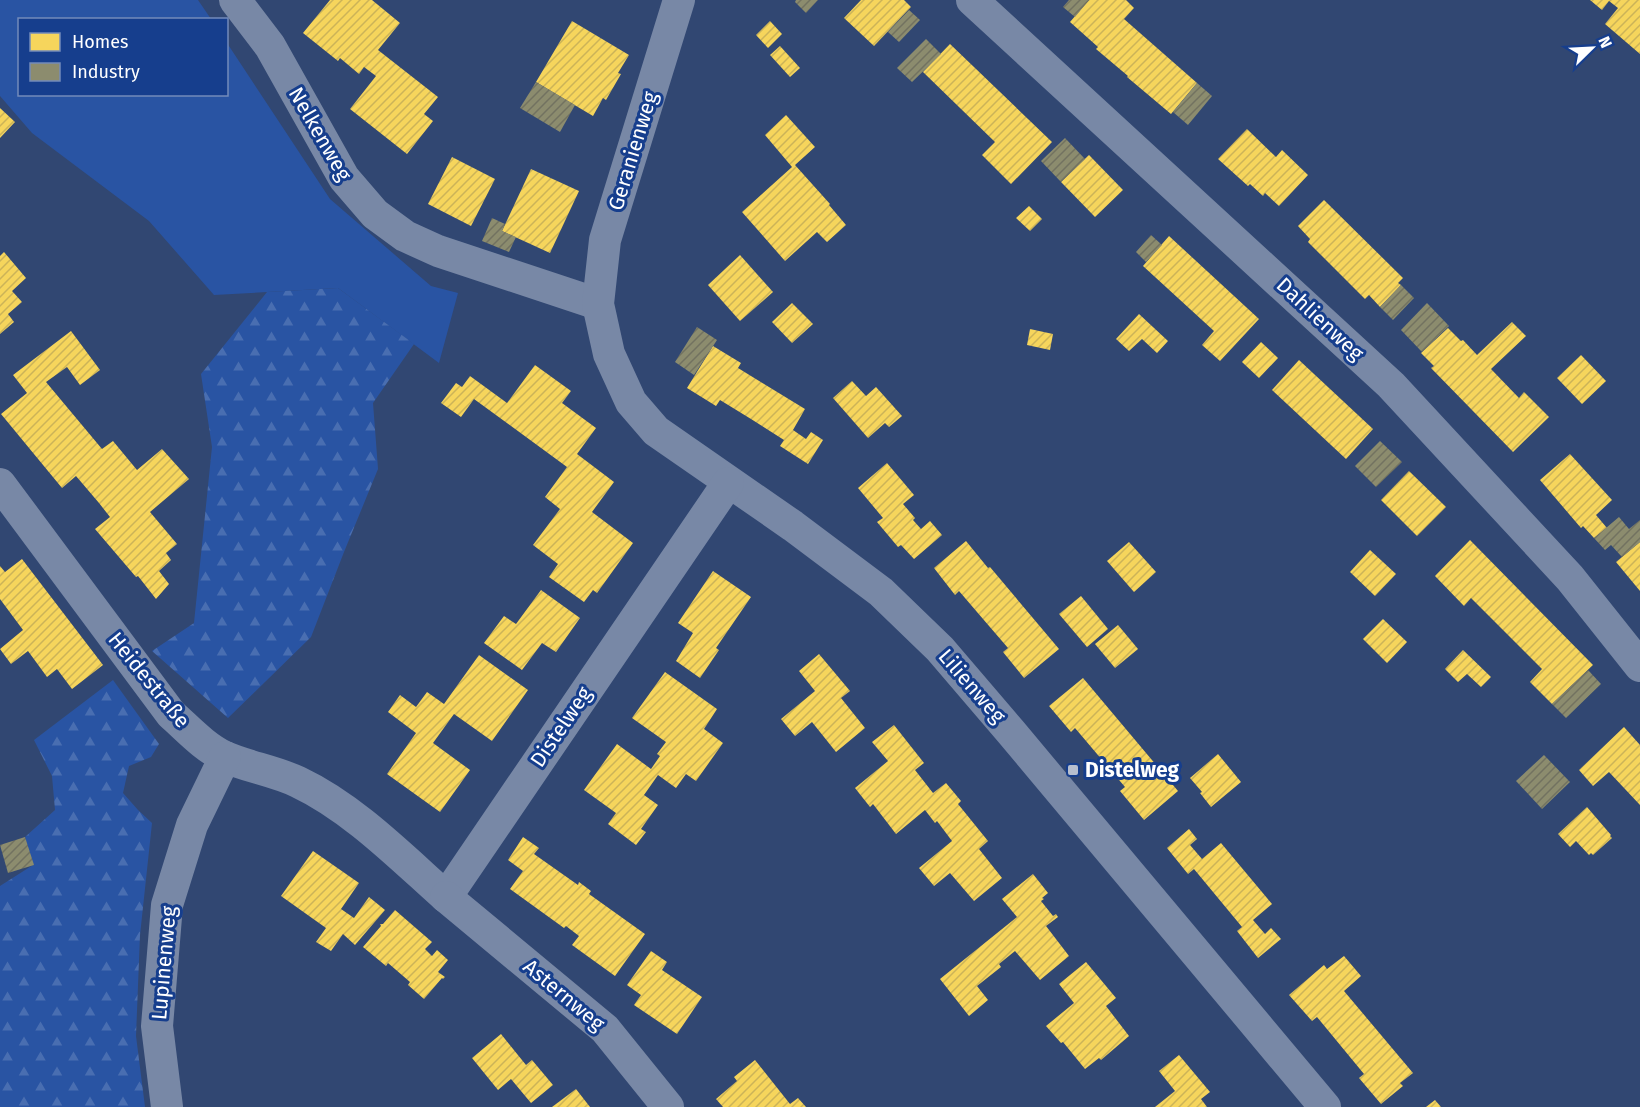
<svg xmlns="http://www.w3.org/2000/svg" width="1640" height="1107" viewBox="0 0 1640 1107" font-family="'Fira Sans',sans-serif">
<defs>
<pattern id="forest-firs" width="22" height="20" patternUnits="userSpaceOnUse" patternTransform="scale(1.5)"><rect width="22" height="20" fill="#2954a3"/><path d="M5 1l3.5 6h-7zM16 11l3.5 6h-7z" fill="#496eb1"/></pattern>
<pattern id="homes-hatch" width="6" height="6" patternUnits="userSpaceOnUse" patternTransform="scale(1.5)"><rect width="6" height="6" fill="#f6d55c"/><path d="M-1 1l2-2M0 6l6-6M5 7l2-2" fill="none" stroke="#ccb358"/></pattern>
<pattern id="industry-hatch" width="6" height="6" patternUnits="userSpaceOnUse" patternTransform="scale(1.5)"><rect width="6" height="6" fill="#8c8c6e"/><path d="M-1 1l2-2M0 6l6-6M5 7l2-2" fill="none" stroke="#727260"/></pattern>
</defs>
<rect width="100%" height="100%" fill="#314772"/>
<polygon fill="#2954a3" points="0,0 198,0 211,19 20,20 20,94 226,94 227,43 330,199 431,286 458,293 439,363 338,288 214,295 149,221 32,133 0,96"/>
<g fill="url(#forest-firs)">
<polygon points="338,288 414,344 373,403 378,469 344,552 311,637 228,718 152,651 194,623 212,447 201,374 267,292"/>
<polygon points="113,680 159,744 151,757 129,766 123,793 138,810 152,823 140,935 136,1036 145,1107 0,1107 0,886 33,865 25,837 55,810 52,776 34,740"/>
</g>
<g fill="url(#homes-hatch)">
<polygon points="330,0 372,0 400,23 378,50 438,97 424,114 433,121 407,154 350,109 376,76 364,67 359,74 340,58 338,61 303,33"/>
<polygon points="861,0 904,0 911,7 874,46 844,18"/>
<polygon points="1089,0 1126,0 1134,8 1124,19 1197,83 1171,114 1127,77 1128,76 1096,49 1098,47 1070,22"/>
<polygon points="1590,0 1640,0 1640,54 1605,24 1618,8 1609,1 1602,10"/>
<polygon points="572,21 629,55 618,73 621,74 606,100 603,98 593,116 536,82"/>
<polygon points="770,21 782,34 768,48 756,35"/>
<polygon points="950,44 1052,142 1011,184 982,155 995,142 923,72"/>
<polygon points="780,46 800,68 790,77 770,55"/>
<polygon points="0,108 15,122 0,138"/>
<polygon points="786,115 815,147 795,165 830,204 829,205 846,225 827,242 817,232 785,261 742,212 792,167 765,135"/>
<polygon points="1247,129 1276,157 1282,150 1308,175 1279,206 1265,193 1263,196 1250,184 1248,186 1218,159"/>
<polygon points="1089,155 1123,190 1095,217 1061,182"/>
<polygon points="452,157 495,179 471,226 428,204"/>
<polygon points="531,169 579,191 550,253 502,231"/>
<polygon points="1324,200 1403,278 1398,283 1401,285 1380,307 1369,295 1365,299 1308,242 1310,239 1298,226"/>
<polygon points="1029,206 1042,219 1030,231 1016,218"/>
<polygon points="1169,236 1259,319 1220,361 1202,345 1214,331 1143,266"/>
<polygon points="4,252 26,278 12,291 22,302 8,314 14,322 0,334 0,256"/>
<polygon points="740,255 773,292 740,321 708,285"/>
<polygon points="792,303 813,324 792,343 772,322"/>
<polygon points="1139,314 1168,341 1157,353 1142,339 1129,351 1116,339"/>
<polygon points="1512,322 1526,336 1491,369 1519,398 1524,392 1549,417 1513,452 1431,368 1434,366 1421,353 1448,328 1461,341 1463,340 1477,355"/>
<polygon points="1030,329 1053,334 1050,350 1027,345"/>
<polygon points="71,331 100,370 80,385 67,367 46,382 102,449 113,441 137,470 162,449 189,479 150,512 177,544 166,553 171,560 159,571 169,584 156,599 138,576 136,577 95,529 110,517 99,503 76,476 62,488 1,414 27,393 13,375"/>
<polygon points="1261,342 1278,358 1259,378 1242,362"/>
<polygon points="713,346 741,363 738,368 805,409 793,430 806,439 811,432 823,440 808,464 780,446 784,440 751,419 720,400 716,406 687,388"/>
<polygon points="1581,355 1606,381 1582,404 1557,378"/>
<polygon points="1299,360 1373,429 1346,459 1272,390"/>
<polygon points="535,365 571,391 562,403 596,428 577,454 614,482 592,512 633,543 597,593 593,590 584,602 549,577 558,564 533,545 560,509 545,497 567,467 474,399 461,417 441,403 456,383 462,387 470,376 507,403"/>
<polygon points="852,381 866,396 876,387 902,416 889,427 885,423 868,438 833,398"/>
<polygon points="1570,454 1612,500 1596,515 1607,528 1594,538 1583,526 1581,528 1540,480"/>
<polygon points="887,463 914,495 903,504 915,518 913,520 921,529 930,521 942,535 914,559 901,545 898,547 877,522 883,518 858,488"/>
<polygon points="1409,471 1446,507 1417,536 1381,500"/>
<polygon points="1470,540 1593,665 1552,704 1530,682 1542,669 1471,598 1464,606 1435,576"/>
<polygon points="966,541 988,568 990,567 1059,649 1024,678 1003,652 1008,648 983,619 959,591 955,595 934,568"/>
<polygon points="1129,542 1156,572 1134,592 1107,561"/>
<polygon points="1640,542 1640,591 1616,562"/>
<polygon points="1370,550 1396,574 1375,596 1350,572"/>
<polygon points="22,559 103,665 72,689 57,669 47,677 28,651 11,664 0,649 23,630 0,599 0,566 5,572"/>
<polygon points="713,571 751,597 716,648 719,650 700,678 676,661 693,633 678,623"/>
<polygon points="541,590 580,618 556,652 542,643 522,670 484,643 504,616 516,624"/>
<polygon points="1081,596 1108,629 1087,647 1059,614"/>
<polygon points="1383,619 1407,642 1387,663 1363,639"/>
<polygon points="1118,625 1138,649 1115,668 1095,644"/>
<polygon points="1463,650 1491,677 1481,687 1467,674 1458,682 1445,669"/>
<polygon points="819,654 850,691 841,698 865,728 836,752 812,722 795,736 781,719 815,691 799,671"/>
<polygon points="479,655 528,690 492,741 454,714 433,743 470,770 440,812 387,774 416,733 388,712 400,695 416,707 427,692 444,704"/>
<polygon points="665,672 717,709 704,729 723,743 696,781 686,774 676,788 658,775 644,795 658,805 641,829 646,832 636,845 608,824 616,813 584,790 617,744 651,769 660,756 657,754 666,742 632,718"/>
<polygon points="1083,678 1178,791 1144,820 1120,791 1125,787 1075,728 1071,732 1049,706"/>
<polygon points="894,725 924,763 915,770 933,793 946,783 961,801 958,804 988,841 979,849 1002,878 974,901 950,873 934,886 919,868 952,841 937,821 935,823 925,810 896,834 873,804 870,807 855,788 888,761 872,742"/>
<polygon points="1624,727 1640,745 1640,805 1609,772 1593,786 1579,770"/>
<polygon points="1218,754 1241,782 1211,807 1200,793 1202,792 1190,778"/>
<polygon points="1587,807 1611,835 1610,836 1612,838 1593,855 1591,853 1589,855 1576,841 1570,847 1558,834"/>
<polygon points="1189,829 1197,839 1190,845 1202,859 1221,843 1272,904 1253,920 1265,934 1271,928 1281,939 1258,958 1237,931 1242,927 1194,869 1188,874 1167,848"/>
<polygon points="523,837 539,848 534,854 578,885 579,882 591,891 589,894 645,934 615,976 572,945 579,936 566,926 564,928 510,889 523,871 508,860"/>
<polygon points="313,851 359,883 341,909 354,918 369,897 385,910 355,945 343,934 331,951 316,942 326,928 281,896"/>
<polygon points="1033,874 1048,893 1042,898 1044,899 1041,901 1053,916 1056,914 1058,917 1046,926 1069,956 1040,980 1015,951 999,964 1001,967 977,986 988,1000 969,1016 940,979 1017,917 1002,899"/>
<polygon points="395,910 432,942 425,949 432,956 437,950 448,960 438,972 445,977 443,979 442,978 424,999 408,985 410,982 388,963 386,966 363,947 381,926 380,924 383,924"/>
<polygon points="651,951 667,962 662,970 702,997 677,1034 634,1005 641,995 627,985"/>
<polygon points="1344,956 1361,976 1344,991 1413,1073 1400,1083 1403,1086 1381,1104 1359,1078 1364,1074 1317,1017 1312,1021 1289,995 1324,965 1327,969"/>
<polygon points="1086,962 1116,998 1106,1006 1129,1036 1101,1060 1099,1058 1085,1069 1063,1042 1061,1043 1046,1026 1074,1003 1059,984"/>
<polygon points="501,1034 526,1065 532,1060 553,1085 531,1103 511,1079 498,1090 472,1058"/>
<polygon points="1179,1055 1210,1092 1201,1099 1207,1107 1155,1107 1175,1091 1159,1071"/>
<polygon points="755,1060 790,1104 798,1098 806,1107 723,1107 716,1099 737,1081 734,1077"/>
<polygon points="576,1089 590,1107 552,1107"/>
<polygon points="1435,1100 1441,1107 1426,1107"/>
</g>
<g fill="url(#industry-hatch)">
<polygon points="796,0 818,0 806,13 795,2"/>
<polygon points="1069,0 1089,0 1075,17 1063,7"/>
<polygon points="909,10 920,20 899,42 888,32"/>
<polygon points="926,39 941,54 912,82 897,68"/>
<polygon points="536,82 575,105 560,132 520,108"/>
<polygon points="1197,83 1212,96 1188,125 1173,112"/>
<polygon points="1065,138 1085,159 1061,182 1041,161"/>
<polygon points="492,218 505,224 502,231 516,237 509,252 482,241"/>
<polygon points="1151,235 1162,245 1146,262 1136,252"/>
<polygon points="1401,285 1414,298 1393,320 1380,307"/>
<polygon points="1427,303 1449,326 1422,352 1401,330"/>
<polygon points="697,327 717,340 694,375 675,362"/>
<polygon points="1380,441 1402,462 1376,487 1355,466"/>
<polygon points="1619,517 1629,529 1640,520 1640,542 1622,557 1611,545 1605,550 1594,538"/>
<polygon points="1588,670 1601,684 1566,718 1552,704"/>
<polygon points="1544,755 1570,782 1542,809 1516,781"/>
<polygon points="25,837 34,865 8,873 0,845"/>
</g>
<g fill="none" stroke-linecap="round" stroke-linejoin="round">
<g stroke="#7888a6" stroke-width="32">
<polyline points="235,0 270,46 344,178 375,214 405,236 438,251 598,304"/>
<polyline points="679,0 605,240 598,304 609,354 631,402 656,431 793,526 881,592 940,649 1011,732 1325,1107"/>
<polyline points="972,0 1391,385 1570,578 1640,666"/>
<path d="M 0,484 L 171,714 C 188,729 204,747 225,757 C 248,767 275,771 298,782 C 353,808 401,857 446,897 L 728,483"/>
<polyline points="446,897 605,1029 668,1107"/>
<polyline points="167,1107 157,1026 167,905 192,825 225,757"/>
</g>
</g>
<rect fill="#b7bfce" stroke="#163e8d" stroke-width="2" x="1067" y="764" width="12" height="12" rx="3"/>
<g text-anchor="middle" stroke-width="6" stroke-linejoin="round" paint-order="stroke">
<g font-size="21" fill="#fff" stroke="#163e8d">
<text transform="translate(320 134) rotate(60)" y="7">Nelkenweg</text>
<text transform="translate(633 151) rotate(-73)" y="7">Geranienweg</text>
<text transform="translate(1320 319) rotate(43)" y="7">Dahlienweg</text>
<text transform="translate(149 680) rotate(51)" y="7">Heidestraße</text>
<text transform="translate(972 686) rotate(49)" y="7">Lilienweg</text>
<text transform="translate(561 727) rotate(-56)" y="7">Distelweg</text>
<text transform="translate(164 963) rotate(-85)" y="7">Lupinenweg</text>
<text transform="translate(564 995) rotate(40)" y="7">Asternweg</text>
</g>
<g font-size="21" font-weight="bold" fill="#fff" stroke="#163e8d" text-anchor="start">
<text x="1085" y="777">Distelweg</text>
</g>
</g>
<rect x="18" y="18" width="210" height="78" fill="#163e8d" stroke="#738bbb" stroke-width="1.5"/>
<rect x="30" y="33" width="30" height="18" fill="#f6d55c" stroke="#738bbb" stroke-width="1.5"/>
<text x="72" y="48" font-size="18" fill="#ffffff">Homes</text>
<rect x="30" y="63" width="30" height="18" fill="#8c8c6e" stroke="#738bbb" stroke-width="1.5"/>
<text x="72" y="78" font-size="18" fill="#ffffff">Industry</text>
<g transform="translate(1592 48) rotate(66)" stroke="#163e8d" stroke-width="4.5" paint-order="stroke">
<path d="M0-4.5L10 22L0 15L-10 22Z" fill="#ffffff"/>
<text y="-9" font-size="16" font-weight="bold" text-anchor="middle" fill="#ffffff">N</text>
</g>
</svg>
